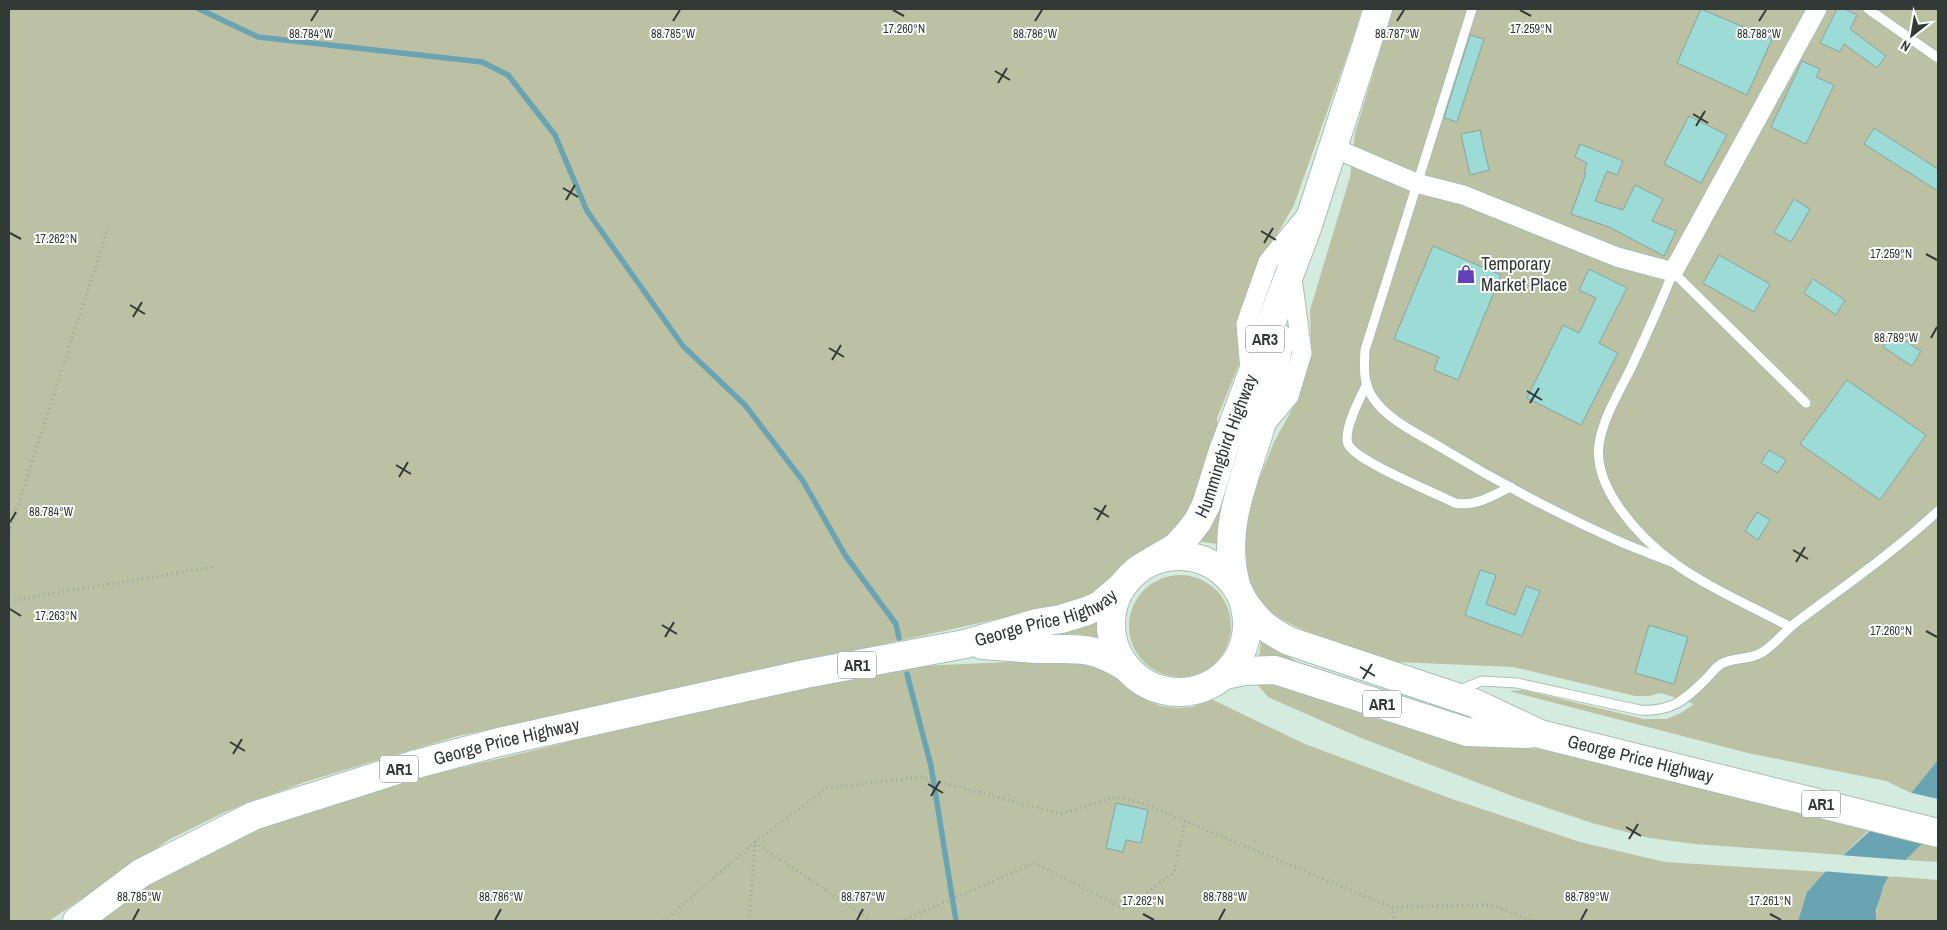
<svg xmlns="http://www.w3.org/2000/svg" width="1947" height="930" viewBox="0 0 1947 930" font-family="'Archivo Narrow',sans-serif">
<rect width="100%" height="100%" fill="#d4ebe0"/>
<g fill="#bdc1a4">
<polygon points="9,9 1362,9 1349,50 1294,205 1263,259 1242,357 1217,418 1217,430 1203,476 1188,513 1172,533 1103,589 1075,602 628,701 458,736 368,763 305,782 227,811 170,839 49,921 9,921"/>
<polygon points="1393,9 1938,9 1938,760 1911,793 1886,781 1748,753 1509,691 1523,690 1644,719 1667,719 1681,713 1694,704 1661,693 1649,696 1635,696 1513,667 1397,662 1303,630 1283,620 1269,611 1260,602 1252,589 1246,571 1242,534 1245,514 1274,442 1295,404 1311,354 1310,310 1350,177 1355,133"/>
<polygon points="1227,476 1231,477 1221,507 1217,544 1196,541"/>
<circle cx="1180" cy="626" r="51"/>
<polygon points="1098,621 1101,638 1076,634 1043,635"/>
<polygon points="1261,639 1305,667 1259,658"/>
<polygon points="1054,660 1089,661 1116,675 1144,699 1160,706 1177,708 1192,707 1211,699 1305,744 1452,799 1580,842 1665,862 1825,872 1807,892 1798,921 94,921 116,905 180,866 238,837 372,789 731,703 898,667"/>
<polygon points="1276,683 1316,695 1377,719 1480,746 1557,750 1871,828 1843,855 1695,844 1649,838 1592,823 1515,797 1361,738 1268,697 1257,684"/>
<polygon points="1924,842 1938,845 1938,862 1905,860"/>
<path d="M 1889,876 L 1938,880 L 1938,921 L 1876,921 C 1876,905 1881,890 1889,876 Z"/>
</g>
<polygon fill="#6aa4b3" points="1938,760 1938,825 1924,842 1889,876 1884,885 1876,910 1876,921 1798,921 1807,892 1825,872 1911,793"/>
<g fill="#d4ebe0">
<polygon points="1908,792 1938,799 1938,829 1868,827"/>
<polygon points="1839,855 1905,860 1909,860 1893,877 1822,871"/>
</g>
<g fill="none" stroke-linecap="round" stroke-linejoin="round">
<g stroke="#6aa4b3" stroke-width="5.5">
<polyline points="199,9 258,37 482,62 508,75 555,135 587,211 683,346 745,405 803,481 845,555 896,624 899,638"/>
<polyline points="907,674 931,766 956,921"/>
</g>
</g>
<g fill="#9cdbd6" stroke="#88a3a0">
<polygon points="1701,9 1772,39 1747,95 1677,63"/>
<polygon points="1837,9 1844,9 1857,15 1850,29 1886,56 1877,68 1844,44 1840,52 1820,43"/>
<polygon points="1470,35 1484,39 1457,122 1444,118"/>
<polygon points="1802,61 1820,69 1816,77 1834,85 1806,144 1771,127"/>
<polygon points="1689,116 1727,135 1701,183 1664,164"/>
<polygon points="1874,128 1938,169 1938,191 1864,144"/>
<polygon points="1480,130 1489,170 1470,175 1461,134"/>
<polygon points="1580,144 1623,161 1617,175 1607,171 1595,201 1623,210 1635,185 1663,199 1652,221 1676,231 1664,256 1609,227 1571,214 1586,173 1584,172 1587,163 1575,157"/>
<polygon points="1794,199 1810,209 1791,242 1774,232"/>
<polygon points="1433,246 1501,275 1458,380 1434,370 1439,357 1394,339"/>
<polygon points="1719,255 1770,284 1754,312 1703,283"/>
<polygon points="1589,269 1627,288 1599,343 1618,353 1581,425 1527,398 1563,325 1579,333 1596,298 1579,290"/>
<polygon points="1813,279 1845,300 1836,315 1804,293"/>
<polygon points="1893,333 1921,351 1912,366 1883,347"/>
<polygon points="1847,380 1926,435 1880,500 1800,444"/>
<polygon points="1769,450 1786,460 1778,473 1761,463"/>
<polygon points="1757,512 1770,520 1758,540 1745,531"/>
<polygon points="1480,570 1496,575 1486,604 1515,615 1526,586 1540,591 1522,636 1465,615"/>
<polygon points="1649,625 1688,637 1674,684 1635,673"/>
<polygon points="1116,803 1148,810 1141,843 1126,840 1123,852 1106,848"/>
</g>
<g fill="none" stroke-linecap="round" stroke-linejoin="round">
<g stroke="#a9bfb5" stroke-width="11">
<g id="lane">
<path d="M 1472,9 L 1365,350 C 1364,368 1363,383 1373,398 C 1388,420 1417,433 1440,447 C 1496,481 1554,512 1614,539 C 1633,548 1654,555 1674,563"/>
<polyline points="1868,9 1938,58"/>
<path d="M 1366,386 C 1360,398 1343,430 1348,444 C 1355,461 1436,493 1455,503 C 1476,507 1493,495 1511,487"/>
<path d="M 1790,627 C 1753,607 1707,587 1674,563 C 1640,538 1589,485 1600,439 C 1605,415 1619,392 1630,370 C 1645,338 1660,305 1673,272 L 1806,403"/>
<path d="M 1457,691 L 1482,681 L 1517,683 L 1640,710 C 1670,712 1684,701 1705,680 C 1710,675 1715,668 1721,664 C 1733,657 1749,660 1761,653 C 1775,645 1785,630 1798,621 C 1846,585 1895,551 1938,511"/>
</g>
</g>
<g stroke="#a9bfb5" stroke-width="21">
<g id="street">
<polyline points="1334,148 1416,183 1463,195 1617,257 1673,272 1817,9"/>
<polyline points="1250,370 1246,324 1268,262 1305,217"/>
<polyline points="1263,427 1289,396 1302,353 1293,285"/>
</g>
</g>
<g stroke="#a9bfb5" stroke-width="30">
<g id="primary">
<path id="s1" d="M 1152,561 L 1176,547 L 1188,534 L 1198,521 L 1206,505 L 1223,451 L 1307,228 L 1378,9"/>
<path d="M 1236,585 C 1221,531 1243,483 1259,432 C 1268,402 1273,370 1280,339"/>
</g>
</g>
<g stroke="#a9bfb5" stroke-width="30">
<g id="highway">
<circle cx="1179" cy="624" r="68"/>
<path id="s2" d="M 1244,602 C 1258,622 1267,630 1289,641 L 1474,703 L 1540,734 L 1938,833"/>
<path d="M 982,645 C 1000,646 1018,648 1037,649 C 1078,650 1088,644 1126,667"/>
<polyline points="1225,675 1244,671 1275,670 1467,732 1528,734"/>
<path id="s3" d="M 77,921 L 141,873 L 253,816 L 413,765 L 499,742 L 805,674 L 965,644 L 1037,623 L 1061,619 L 1087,611 L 1100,605 L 1122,586"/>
</g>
</g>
<g stroke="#94a69d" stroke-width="3" stroke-dasharray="1 4" stroke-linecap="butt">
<polyline points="9,533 108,228"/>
<polyline points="9,601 212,567"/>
<polyline points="755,842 871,921"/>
<polyline points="1391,907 1395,921"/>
<polyline points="664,921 755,842 827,788 921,777 1061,814 1115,797 1142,803 1391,907 1491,905 1532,921"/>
<polyline points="749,921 755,843"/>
<polyline points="901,921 1035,863 1124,909 1174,873 1185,821"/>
</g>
<use href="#lane" stroke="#fff" stroke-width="9"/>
<use href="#street" stroke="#fff" stroke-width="19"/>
<use href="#primary" stroke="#fff" stroke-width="28"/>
<use href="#highway" stroke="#fff" stroke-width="28"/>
</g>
<path fill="none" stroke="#313a36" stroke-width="2" d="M 893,10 L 904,16M 1520,10 L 1531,16M 311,21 L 318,10M 673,21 L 680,10M 1035,21 L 1042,10M 1397,21 L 1404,10M 1759,21 L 1766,10M 995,71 L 1010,80M 998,83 L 1007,68M 1693,114 L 1708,123M 1696,126 L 1705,111M 563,188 L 578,197M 566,200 L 575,185M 1261,231 L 1276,240M 10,233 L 21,239M 1264,243 L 1273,228M 1926,254 L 1937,260M 130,305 L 145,314M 133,317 L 142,302M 1931,338 L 1937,327M 829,348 L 844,357M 832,360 L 841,345M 1527,391 L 1542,400M 1530,403 L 1539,388M 396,465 L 411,474M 399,477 L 408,462M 1094,508 L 1109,517M 1097,520 L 1106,505M 10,522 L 16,512M 1793,550 L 1808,559M 1796,562 L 1805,547M 10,609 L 21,616M 662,625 L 677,634M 1926,631 L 1937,637M 665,637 L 674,622M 1360,667 L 1375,676M 1363,679 L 1372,664M 230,742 L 245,751M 233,754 L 242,739M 928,784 L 943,793M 931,796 L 940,781M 1626,827 L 1641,836M 1629,839 L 1638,824M 1143,914 L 1154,920M 1770,914 L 1781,920M 133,920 L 139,909M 495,920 L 501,909M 857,920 L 863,909M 1219,920 L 1225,909M 1581,920 L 1587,909"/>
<defs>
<g id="shop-bare" transform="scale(1.5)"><path d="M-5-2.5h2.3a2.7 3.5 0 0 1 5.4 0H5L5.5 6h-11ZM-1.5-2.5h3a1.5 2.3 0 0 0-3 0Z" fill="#6341ba" stroke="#fff" stroke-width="2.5" paint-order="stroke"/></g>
</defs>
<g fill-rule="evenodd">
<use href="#shop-bare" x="1466" y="274"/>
</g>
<g text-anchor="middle" stroke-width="4" stroke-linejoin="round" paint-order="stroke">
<g fill="#fff" stroke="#6f7572" stroke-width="1">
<rect x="1246" y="325.5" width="38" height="27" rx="4"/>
<rect x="838" y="651.5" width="38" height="27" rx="4"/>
<rect x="1363" y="690.5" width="38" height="27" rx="4"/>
<rect x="380" y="755.5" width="38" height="27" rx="4"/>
<rect x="1802" y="790.5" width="38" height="27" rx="4"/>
</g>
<g font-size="16" font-weight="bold" fill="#313a36">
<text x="1265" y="345">AR3</text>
<text x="857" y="671">AR1</text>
<text x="1382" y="710">AR1</text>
<text x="399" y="775">AR1</text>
<text x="1821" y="810">AR1</text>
</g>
<g font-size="18" fill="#313a36" stroke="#fff" text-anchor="start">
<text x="1481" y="270">Temporary<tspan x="1481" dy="21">Market Place</tspan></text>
</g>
<g font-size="18" fill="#313a36" stroke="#fff">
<text dy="6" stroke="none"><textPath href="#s1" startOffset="142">Hummingbird Highway</textPath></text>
<text dy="6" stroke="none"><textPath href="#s3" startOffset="1024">George Price Highway</textPath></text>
<text dy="6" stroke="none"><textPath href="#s3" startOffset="470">George Price Highway</textPath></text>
<text dy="6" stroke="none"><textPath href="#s2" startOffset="432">George Price Highway</textPath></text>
</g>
</g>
<g font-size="12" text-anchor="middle" fill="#313a36" stroke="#fff" stroke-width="4" stroke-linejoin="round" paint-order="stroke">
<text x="904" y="33">17.260°N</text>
<text x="1531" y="33">17.259°N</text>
<text x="311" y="38">88.784°W</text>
<text x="673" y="38">88.785°W</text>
<text x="1035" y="38">88.786°W</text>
<text x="1397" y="38">88.787°W</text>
<text x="1759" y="38">88.788°W</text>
<text x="56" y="243">17.262°N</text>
<text x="1891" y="258">17.259°N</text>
<text x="1896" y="342">88.789°W</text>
<text x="51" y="516">88.784°W</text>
<text x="56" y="620">17.263°N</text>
<text x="1891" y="635">17.260°N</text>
<text x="139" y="901">88.785°W</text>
<text x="501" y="901">88.786°W</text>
<text x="863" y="901">88.787°W</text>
<text x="1225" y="901">88.788°W</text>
<text x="1587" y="901">88.789°W</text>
<text x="1143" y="905">17.262°N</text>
<text x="1770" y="905">17.261°N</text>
</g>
<rect width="1947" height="930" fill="none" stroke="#313a36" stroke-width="20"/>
<g transform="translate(1912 35) rotate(211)" stroke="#ffffff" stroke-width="4" paint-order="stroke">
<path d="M0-4L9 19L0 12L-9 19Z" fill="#313a36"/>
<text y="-8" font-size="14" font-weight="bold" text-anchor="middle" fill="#313a36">N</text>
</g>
</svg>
